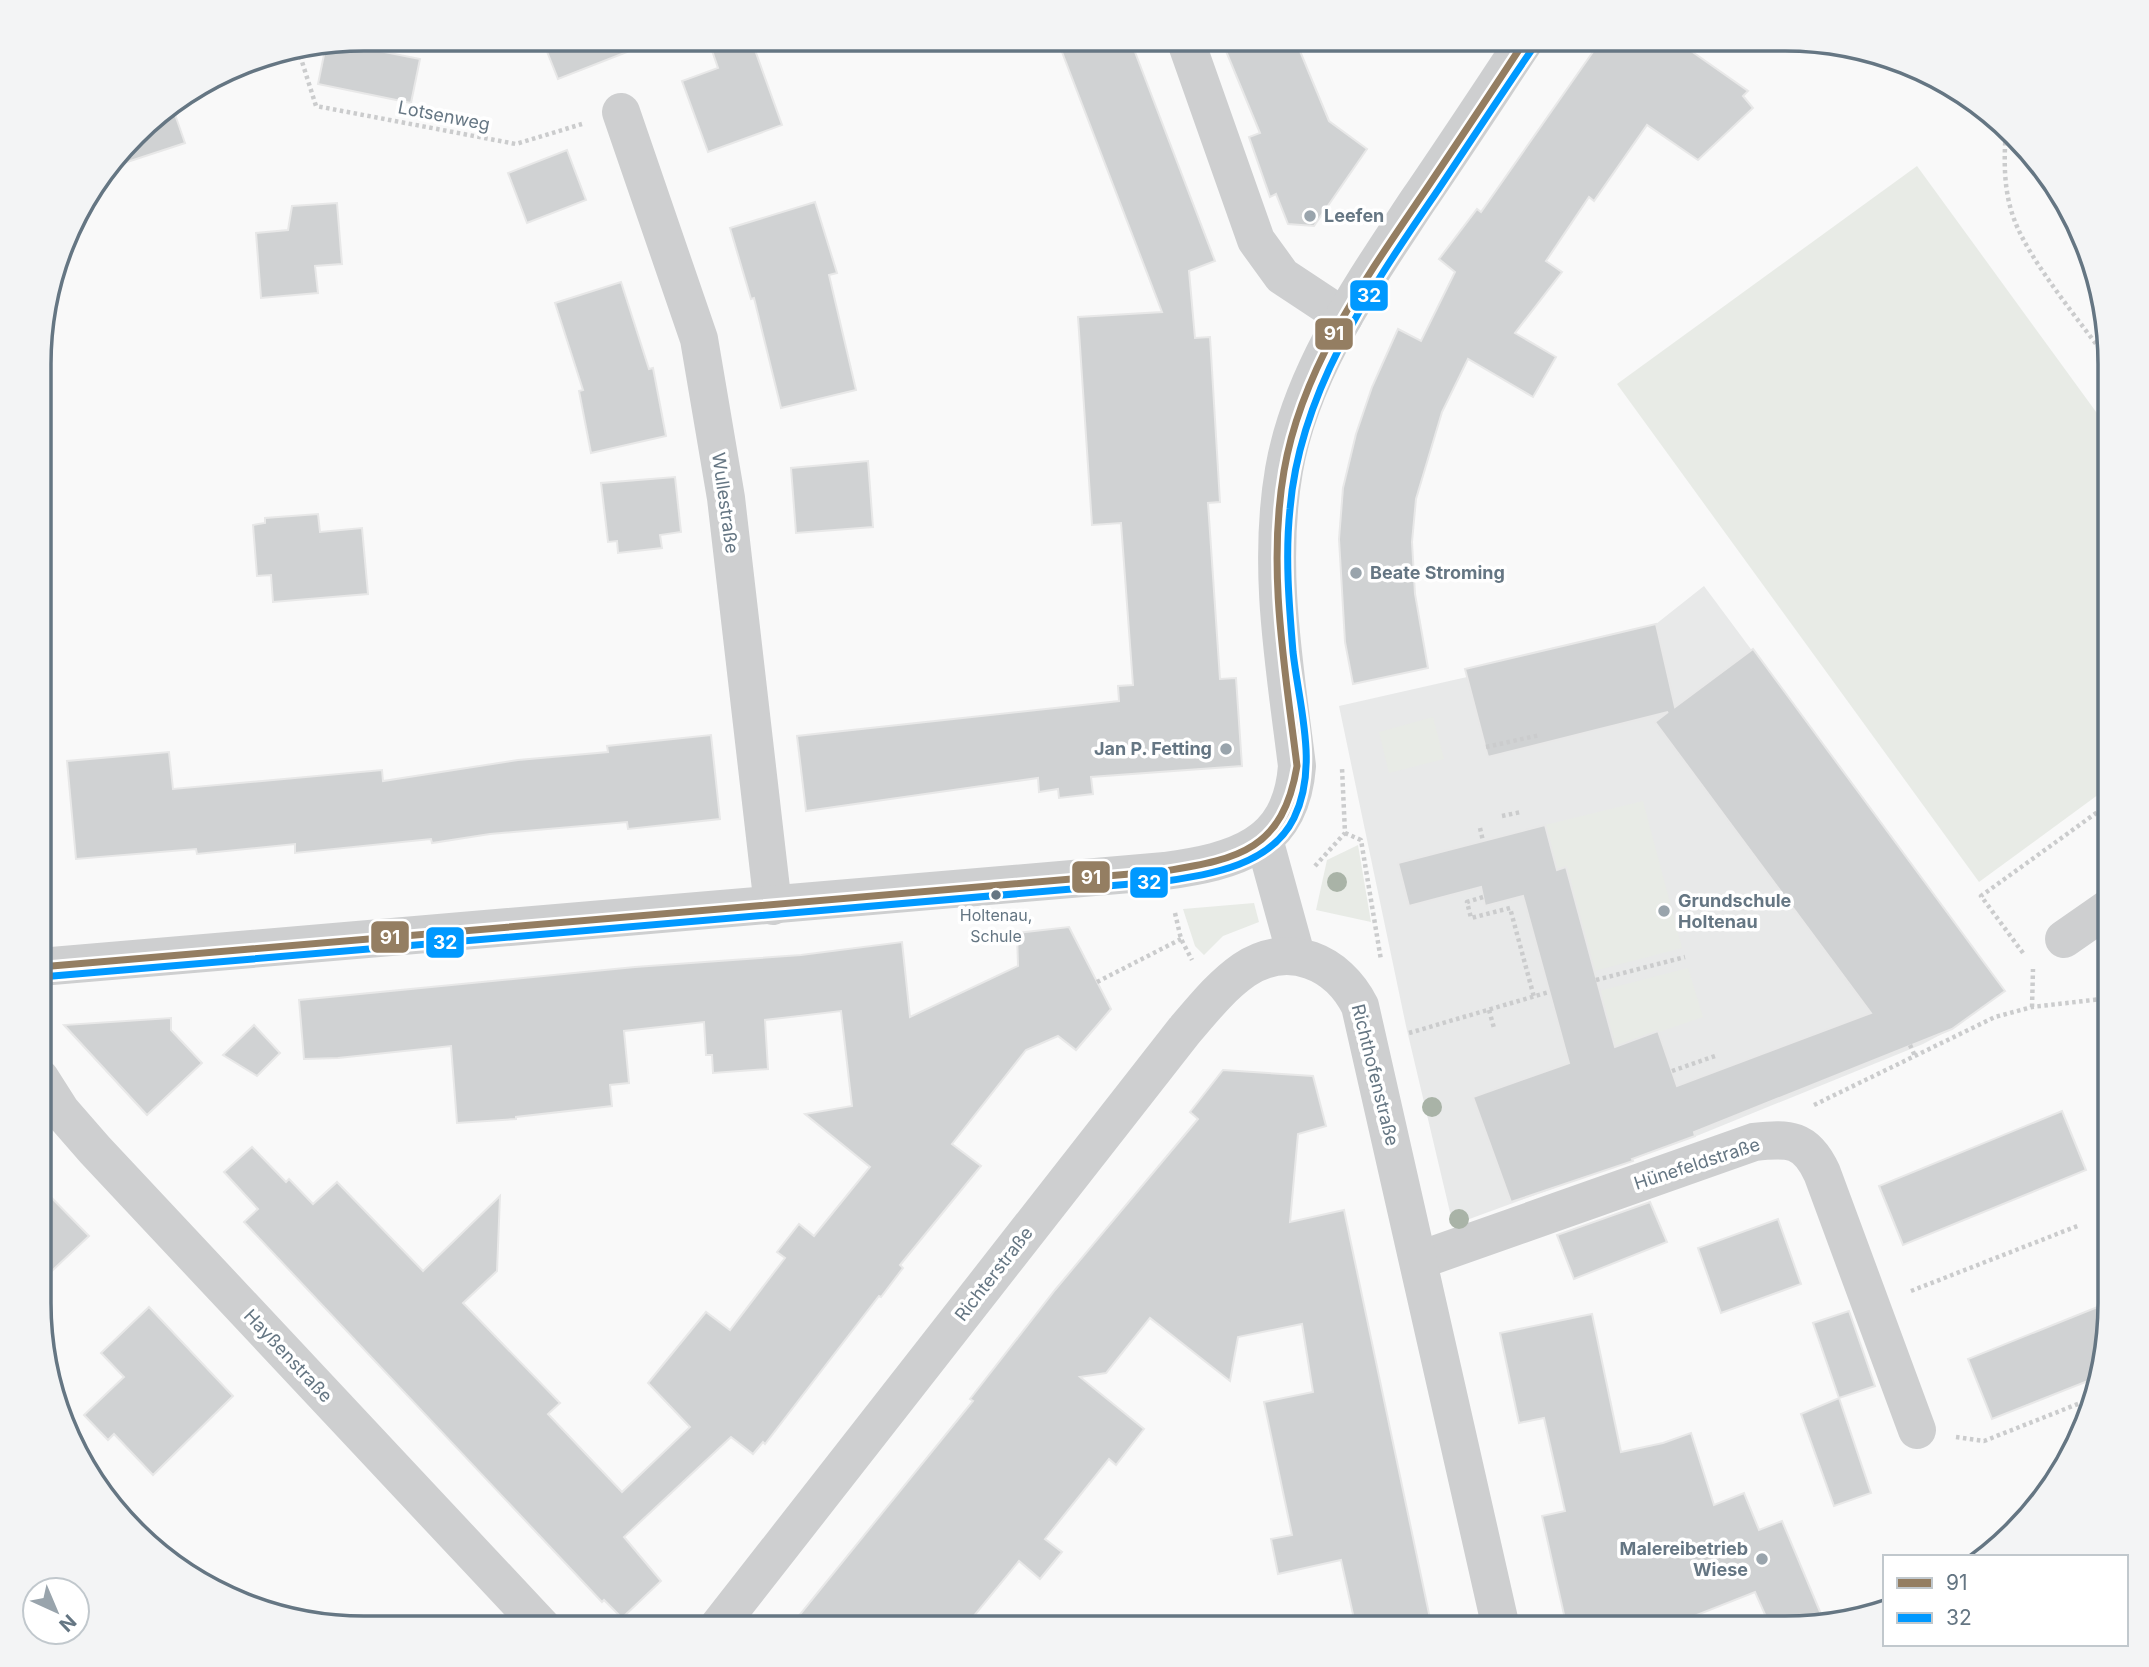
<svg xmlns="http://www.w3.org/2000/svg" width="2149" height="1667" viewBox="0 0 2149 1667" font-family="Inter,sans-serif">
<rect width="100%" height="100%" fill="#f9f9f9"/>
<polygon fill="#e8e9e9" points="1704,586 2005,991 1957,1026 1923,1044 1699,1135 1453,1225 1406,1026 1339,706 1467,677 1656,624"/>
<g fill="#e8ebe6">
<polygon points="1917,166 2110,431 2110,786 1979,882 1617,384"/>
<polygon points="1433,717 1444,759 1389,773 1379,732"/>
<polygon points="1643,801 1682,948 1594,971 1566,867 1557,870 1545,825"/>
<polygon points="1358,845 1371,922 1316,910 1327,860"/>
<polygon points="1254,903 1259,922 1223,936 1204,955 1195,946 1183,909"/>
<polygon points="1688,968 1703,1017 1615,1047 1599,991"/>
</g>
<g fill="#d0d2d3" stroke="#e8e8e8" stroke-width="2">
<polygon points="542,39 655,39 655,41 558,79"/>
<polygon points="708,39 751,39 782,125 708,152 682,81 718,68"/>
<polygon points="1057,39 1130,39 1215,261 1189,271 1195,338 1210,337 1220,502 1208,503 1220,679 1236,678 1242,766 1091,777 1093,794 1059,798 1058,789 1039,792 1038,778 806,811 797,736 1119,701 1118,686 1133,685 1121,523 1092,525 1078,317 1162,312"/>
<polygon points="1221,39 1295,39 1329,121 1367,149 1314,226 1288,224 1276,194 1270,197 1249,137 1260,133"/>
<polygon points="1602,39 1674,39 1748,91 1743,96 1753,108 1698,160 1647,125 1594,201 1589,197 1546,261 1562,272 1515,333 1556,357 1533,397 1468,359 1442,412 1416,499 1412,542 1415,594 1428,668 1353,684 1345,642 1339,539 1343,488 1356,434 1372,387 1398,329 1421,341 1455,272 1439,259 1477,209 1481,212"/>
<polygon points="339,43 420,59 411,103 318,84 326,45"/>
<polygon points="172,106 185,143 109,168 150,119"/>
<polygon points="567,150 586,200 527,223 508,173"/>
<polygon points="815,202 837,273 829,275 856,390 781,408 754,298 751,299 730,228"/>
<polygon points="337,203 342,264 315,266 318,293 261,298 256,233 288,230 292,206"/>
<polygon points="621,282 649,369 653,368 666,436 591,453 579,391 583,390 555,303"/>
<polygon points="868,461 873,527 796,533 791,468"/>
<polygon points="675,477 681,532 660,535 662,548 618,553 617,541 608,542 601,483"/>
<polygon points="318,514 320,532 362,528 368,594 273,602 271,575 257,576 253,525 265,523 265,518"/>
<polygon points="1656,624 1675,707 1753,649 2005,991 1952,1029 1694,1132 1695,1136 1632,1159 1633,1161 1511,1202 1473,1097 1569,1063 1523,896 1485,906 1481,887 1409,906 1398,863 1545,825 1557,870 1566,867 1615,1047 1658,1031 1677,1086 1871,1013 1655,722 1668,712 1488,757 1465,669"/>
<polygon points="711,735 720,819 628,829 627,822 490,834 432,843 431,839 295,853 295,844 197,854 196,849 76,859 67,761 169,752 173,789 382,770 383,781 518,760 608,752 607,746"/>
<polygon points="1069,927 1111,1009 1076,1050 1058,1036 1026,1050 952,1144 981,1166 900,1265 903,1268 881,1297 879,1296 765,1444 763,1442 753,1454 731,1437 624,1537 661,1581 622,1618 604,1600 602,1602 244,1222 258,1209 224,1172 252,1147 286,1182 289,1179 313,1204 337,1182 423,1271 500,1196 497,1271 463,1303 560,1403 548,1414 622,1492 690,1427 648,1383 706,1312 730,1330 785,1258 777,1252 799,1224 814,1236 870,1167 805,1114 852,1106 841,1011 765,1020 768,1069 713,1073 712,1055 706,1055 704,1022 624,1031 629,1083 610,1085 612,1106 516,1117 516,1119 457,1123 451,1046 338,1058 304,1059 299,1000 635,967 801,955 902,942 910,1017 1018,966 1017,933"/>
<polygon points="171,1018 171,1030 202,1063 147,1115 64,1025"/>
<polygon points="254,1025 280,1053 257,1076 223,1055"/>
<polygon points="1223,1070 1313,1076 1326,1126 1298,1134 1290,1222 1344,1210 1432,1628 1356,1628 1341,1560 1278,1574 1271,1539 1292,1535 1264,1402 1313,1392 1302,1324 1238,1337 1230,1381 1150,1318 1106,1373 1080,1377 1144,1429 1116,1465 1109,1459 1045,1539 1062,1552 1040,1579 1019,1561 964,1628 789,1628 973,1401 970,1399 1055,1290 1198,1119 1190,1112"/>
<polygon points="2062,1111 2086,1170 1903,1245 1879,1186"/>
<polygon points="40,1186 89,1236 39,1283 39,1244"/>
<polygon points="1650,1202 1667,1242 1574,1279 1557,1235"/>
<polygon points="1778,1219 1801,1284 1721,1313 1698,1248"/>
<polygon points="2110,1302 2110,1325 2098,1377 1992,1419 1968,1359"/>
<polygon points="149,1307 233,1396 153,1475 114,1434 108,1440 84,1415 124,1377 101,1353"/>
<polygon points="1849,1311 1875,1386 1839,1398 1813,1323"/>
<polygon points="1592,1314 1621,1452 1663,1443 1691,1433 1714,1505 1744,1493 1759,1530 1782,1521 1821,1614 1787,1628 1771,1628 1755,1592 1664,1628 1567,1628 1542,1516 1565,1511 1544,1418 1519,1423 1500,1333"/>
<polygon points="1839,1398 1871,1493 1834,1506 1801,1414"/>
</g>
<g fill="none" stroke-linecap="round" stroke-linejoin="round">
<g stroke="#cbcccd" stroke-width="4.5" stroke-dasharray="3.5 3.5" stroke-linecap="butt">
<polyline points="298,49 316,106 516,144 582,124"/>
<path d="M 2006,128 C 2004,159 2003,189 2014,219 C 2029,261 2083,325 2110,363"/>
<polyline points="1486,747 1540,735"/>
<polyline points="1502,816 1521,812"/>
<polyline points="1480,828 1483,841"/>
<polyline points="1345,833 1361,840 1381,960"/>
<polyline points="1315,866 1345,833 1342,768"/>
<polyline points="1483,897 1467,902 1471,918 1510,908 1534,997"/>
<polyline points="1175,913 1181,939 1192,960"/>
<polyline points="2023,953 1981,896 2110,803"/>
<polyline points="1596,980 1685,957"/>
<polyline points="1097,982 1181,939"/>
<polyline points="2032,1007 2033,969"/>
<polyline points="1489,1010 1494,1028"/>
<polyline points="1409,1033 1549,992"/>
<polyline points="1910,1045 1915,1056"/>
<polyline points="1672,1071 1715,1056"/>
<polyline points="1814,1105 1995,1017 2032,1007 2110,998"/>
<polyline points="1911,1291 2080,1225"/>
<polyline points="1956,1437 1984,1441 2093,1398"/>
</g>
<g stroke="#cecfd0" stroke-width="38">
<polyline points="1185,39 1256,240 1282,276 1344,317"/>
<polyline points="621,112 699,339 726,498 773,906"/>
<polyline points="1264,839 1296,955"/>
<polyline points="2064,939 2110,907"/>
<path d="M 40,967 L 1165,871 C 1235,861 1291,847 1297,766 C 1285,668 1267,569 1284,470 C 1301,372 1363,284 1417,202 C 1454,148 1490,93 1526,39"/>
<polyline points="40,1078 61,1111 95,1150 543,1628"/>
<path d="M 1420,1260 L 1754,1142 C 1789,1138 1806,1138 1822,1173 L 1917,1430"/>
<path d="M 717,1628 L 1184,1031 C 1203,1009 1221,986 1244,970 C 1289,940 1338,962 1360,1006 L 1501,1628"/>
</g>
<g stroke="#fff" stroke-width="12">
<path id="bus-1" d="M 40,967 L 1165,871 C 1240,859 1283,849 1297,766 C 1285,669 1267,569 1284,471 C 1302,365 1370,272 1429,185 C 1462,136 1494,88 1526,39"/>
</g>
<g stroke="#fff" stroke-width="12">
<path id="bus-2" d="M 41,977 L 1166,881 C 1212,874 1271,865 1294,818 C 1319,767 1299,706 1293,652 C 1289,604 1285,556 1290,509 C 1300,389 1372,287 1438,190 C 1470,142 1502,93 1535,45"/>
</g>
<use href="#bus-1" stroke="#947e62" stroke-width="7"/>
<use href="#bus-2" stroke="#09f" stroke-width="7"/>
</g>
<g fill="#a9b3a7">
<circle cx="1337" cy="882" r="10"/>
<circle cx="1432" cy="1107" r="10"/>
<circle cx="1459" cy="1219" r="10"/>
</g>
<g fill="#99a4ac" stroke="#fff" stroke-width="2.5">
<circle cx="1310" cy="216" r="7"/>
<circle cx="1356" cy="573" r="7"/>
<circle cx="1226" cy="749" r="7"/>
<circle cx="1664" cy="911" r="7"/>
<circle cx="1762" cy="1559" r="7"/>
</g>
<circle fill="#657683" stroke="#fff" stroke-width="2.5" cx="996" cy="895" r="6"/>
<g text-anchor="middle" stroke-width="7" stroke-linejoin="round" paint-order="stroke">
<g font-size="16" fill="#657683" stroke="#fff">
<text x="996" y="921">Holtenau,<tspan x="996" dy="21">Schule</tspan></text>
</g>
<g font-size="18" fill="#657683" stroke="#fff">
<text transform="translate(444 116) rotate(11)" y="6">Lotsenweg</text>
<text transform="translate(725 503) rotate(82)" y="6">Wullestraße</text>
<text transform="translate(1375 1075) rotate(76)" y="6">Richthofenstraße</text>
<text transform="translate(1697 1164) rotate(-18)" y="6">Hünefeldstraße</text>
<text transform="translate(994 1274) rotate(-52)" y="6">Richterstraße</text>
<text transform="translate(288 1356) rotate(47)" y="6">Hayßenstraße</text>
</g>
<g font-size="18" font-weight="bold" fill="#657683" stroke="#fff" text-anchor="start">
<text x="1324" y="222">Leefen</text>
<text x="1370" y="579">Beate Stroming</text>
<text x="1212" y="755" text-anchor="end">Jan P. Fetting</text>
<text x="1678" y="907">Grundschule<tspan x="1678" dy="21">Holtenau</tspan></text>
<text x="1748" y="1555" text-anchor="end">Malereibetrieb<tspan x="1748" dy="21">Wiese</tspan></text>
</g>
</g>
<path d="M0 0H2149V1667H0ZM364 51H1785A313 313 0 0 1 2098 364V1303A313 313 0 0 1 1785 1616H364A313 313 0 0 1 51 1303V364A313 313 0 0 1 364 51Z" fill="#f3f4f5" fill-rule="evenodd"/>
<path fill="none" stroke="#657683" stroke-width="3.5" d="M364 51H1785A313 313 0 0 1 2098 364V1303A313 313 0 0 1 1785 1616H364A313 313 0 0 1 51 1303V364A313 313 0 0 1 364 51Z"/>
<g stroke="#fff" stroke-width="2.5">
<rect x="1349" y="279" width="40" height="33" rx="7" fill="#09f"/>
<rect x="1314" y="317" width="40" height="34" rx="7" fill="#947e62"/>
<rect x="1071" y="860" width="40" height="34" rx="7" fill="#947e62"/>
<rect x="1129" y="866" width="40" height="33" rx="7" fill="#09f"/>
<rect x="370" y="920" width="40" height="34" rx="7" fill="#947e62"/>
<rect x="425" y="926" width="40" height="33" rx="7" fill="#09f"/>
</g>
<g font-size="19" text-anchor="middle" font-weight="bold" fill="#fff">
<text x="1369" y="302">32</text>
<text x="1334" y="340">91</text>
<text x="1091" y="884">91</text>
<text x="1149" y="889">32</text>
<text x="390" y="944">91</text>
<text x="445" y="949">32</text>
</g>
<rect x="1883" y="1555" width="245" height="91" fill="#ffffff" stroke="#c1c8cd" stroke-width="2"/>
<rect x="1897" y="1578" width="35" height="10" fill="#947e62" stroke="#c1c8cd" stroke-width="2"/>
<text x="1946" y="1590" font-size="21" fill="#657683">91</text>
<rect x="1897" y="1613" width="35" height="10" fill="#0099ff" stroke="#c1c8cd" stroke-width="2"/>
<text x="1946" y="1625" font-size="21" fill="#657683">32</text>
<g transform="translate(56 1611) rotate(136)"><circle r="33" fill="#ffffff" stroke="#c1c8cd" stroke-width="2"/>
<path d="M0-5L12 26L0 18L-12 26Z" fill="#99a4ac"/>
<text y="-10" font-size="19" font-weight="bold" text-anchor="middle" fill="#657683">N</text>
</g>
</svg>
